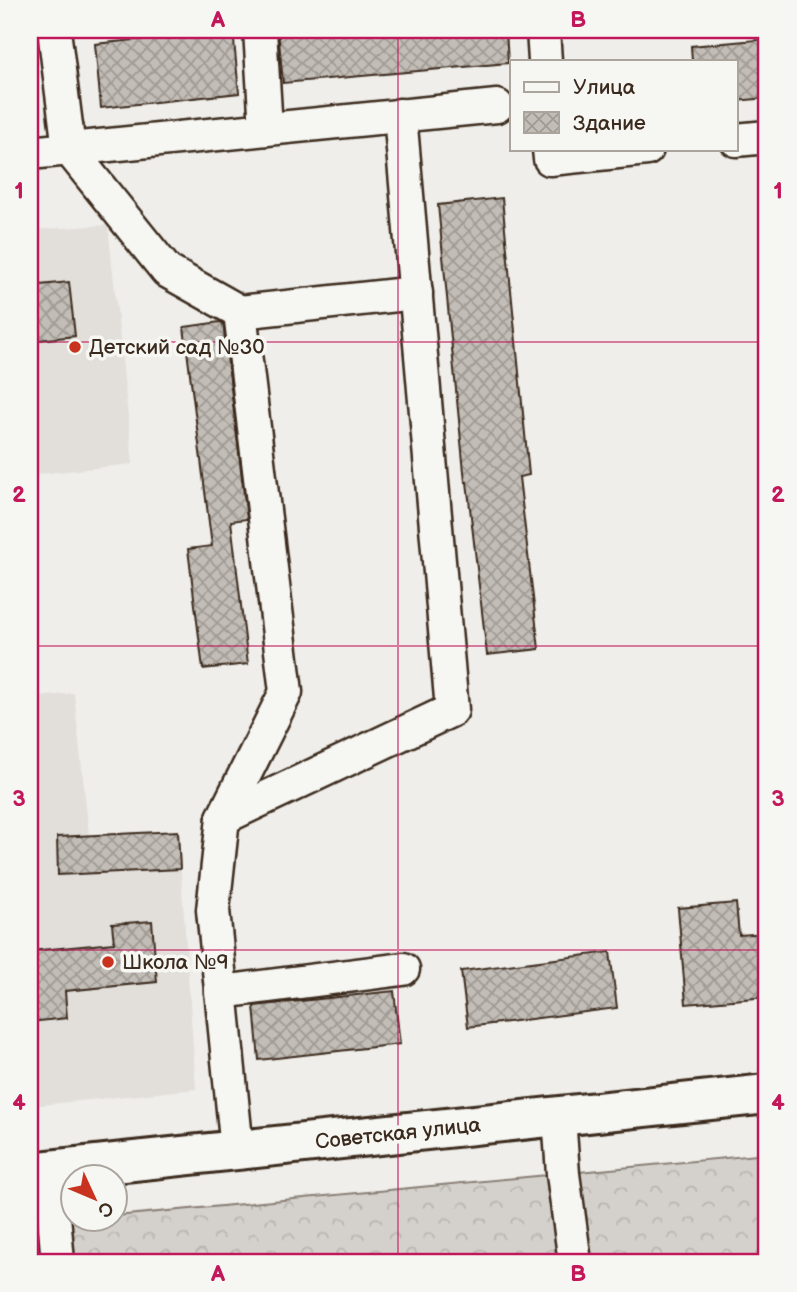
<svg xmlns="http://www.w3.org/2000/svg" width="797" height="1292" viewBox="0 0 797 1292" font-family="'Balsamiq Sans',sans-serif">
<defs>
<pattern id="forest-crowns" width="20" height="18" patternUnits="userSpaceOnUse" patternTransform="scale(1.75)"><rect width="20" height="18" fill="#d4d1cc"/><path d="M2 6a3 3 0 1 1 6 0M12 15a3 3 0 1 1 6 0" fill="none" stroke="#b7b4af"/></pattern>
<pattern id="building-cross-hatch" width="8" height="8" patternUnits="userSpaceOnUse" patternTransform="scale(1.75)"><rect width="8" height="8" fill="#c2bdb7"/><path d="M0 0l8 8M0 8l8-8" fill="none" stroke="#9f9a94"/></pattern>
</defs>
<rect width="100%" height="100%" fill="#efeeea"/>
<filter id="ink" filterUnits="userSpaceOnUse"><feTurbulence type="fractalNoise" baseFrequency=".0143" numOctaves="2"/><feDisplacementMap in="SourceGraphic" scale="14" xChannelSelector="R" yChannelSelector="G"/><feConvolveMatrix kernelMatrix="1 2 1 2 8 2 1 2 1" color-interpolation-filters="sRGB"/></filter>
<g filter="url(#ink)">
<g fill="#e2dfdb">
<polygon points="108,225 133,464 30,475 30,230"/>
<polygon points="74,693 89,835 178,831 196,1089 30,1106 30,698"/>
</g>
<polygon fill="url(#forest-crowns)" stroke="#887e75" stroke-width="2" points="767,1154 767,1262 58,1262 54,1222 116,1218 116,1216"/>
<g fill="url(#building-cross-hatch)" stroke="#3b2a1e" stroke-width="2">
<polygon points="233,30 239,93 101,108 95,44"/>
<polygon points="278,30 506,30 508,63 283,83"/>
<polygon points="767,39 767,98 736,101 736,61 692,61 691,46"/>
<polygon points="502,198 529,475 519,477 539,649 487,655 467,482 465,482 438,205"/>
<polygon points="69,282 75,336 30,341 30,286"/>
<polygon points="220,322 223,323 247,519 231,521 248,664 203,669 188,549 212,546 184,327"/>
<polygon points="178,831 180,869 58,875 57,837"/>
<polygon points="736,903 739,935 767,933 767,997 686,1004 678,908"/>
<polygon points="152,921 157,982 65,991 67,1018 30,1022 30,951 114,943 112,924"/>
<polygon points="610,952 617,1008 468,1027 461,971"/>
<polygon points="394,991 400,1044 259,1060 254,1006"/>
</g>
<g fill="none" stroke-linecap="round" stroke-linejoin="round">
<g stroke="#3b2a1e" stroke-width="37">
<g id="minor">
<polyline points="54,30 69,149 167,271 240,312 286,692 223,818"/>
<polyline points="260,30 266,129"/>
<polyline points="543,30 545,61"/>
<polyline points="736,140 767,137"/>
<polyline points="549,149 550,159 647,149"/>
<polyline points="30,153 497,106"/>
<polyline points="240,312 416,293"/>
<polyline points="221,992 403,969"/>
<polyline points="559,1116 563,1174 575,1262"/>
<polyline points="237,1150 213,910 223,818 452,710 400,115"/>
<polyline points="50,1170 58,1262"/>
</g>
</g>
<g stroke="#3b2a1e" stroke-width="44">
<polyline id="major" points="30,1172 767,1094"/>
</g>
<use href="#minor" stroke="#f6f6f2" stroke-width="32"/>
<use href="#major" stroke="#f6f6f2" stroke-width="38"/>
</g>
</g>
<path fill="none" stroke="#c2185b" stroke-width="2" stroke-opacity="0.55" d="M 398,30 L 398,1262M 30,342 L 767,342M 30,646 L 767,646M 30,950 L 767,950"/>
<g fill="#c8321e" stroke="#f6f6f2" stroke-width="2.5">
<circle cx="75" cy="347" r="7"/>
<circle cx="108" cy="962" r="7"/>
</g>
<g text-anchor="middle" stroke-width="7" stroke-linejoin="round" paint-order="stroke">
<g font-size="21" fill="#3b2a1e" stroke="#f6f6f2" text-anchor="start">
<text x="89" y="354">Детский сад №30</text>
<text x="122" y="969">Школа №9</text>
</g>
<g font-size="21" fill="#3b2a1e" stroke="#f6f6f2">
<text transform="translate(398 1133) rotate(-6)" y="7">Советская улица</text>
</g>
</g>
<rect width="797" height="1292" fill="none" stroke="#f6f6f2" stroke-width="77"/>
<rect x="510" y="60" width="228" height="91" fill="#f6f6f2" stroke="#aba49d" stroke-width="2"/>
<rect x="524" y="82" width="35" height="10" fill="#f6f6f2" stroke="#aba49d" stroke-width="2"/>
<text x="573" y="94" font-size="21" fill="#3b2a1e">Улица</text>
<rect x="524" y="112" width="35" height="21" fill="url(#building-cross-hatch)" stroke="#aba49d" stroke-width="2"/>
<text x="573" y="130" font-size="21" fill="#3b2a1e">Здание</text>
<g transform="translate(94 1198) rotate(134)"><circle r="33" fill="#f6f6f2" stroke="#aba49d" stroke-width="2"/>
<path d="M0-5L12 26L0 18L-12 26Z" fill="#c8321e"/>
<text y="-10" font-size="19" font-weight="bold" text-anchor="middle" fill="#3b2a1e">С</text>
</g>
<rect x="38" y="38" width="720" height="1216" fill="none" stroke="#c2185b" stroke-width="2.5"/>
<g font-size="23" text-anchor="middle" font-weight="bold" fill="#c2185b">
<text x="218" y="27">A</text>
<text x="578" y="27">B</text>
<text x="19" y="198">1</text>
<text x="778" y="198">1</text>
<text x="19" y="502">2</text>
<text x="778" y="502">2</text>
<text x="19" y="806">3</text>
<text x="778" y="806">3</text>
<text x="19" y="1110">4</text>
<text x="778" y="1110">4</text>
<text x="218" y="1281">A</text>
<text x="578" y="1281">B</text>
</g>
</svg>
